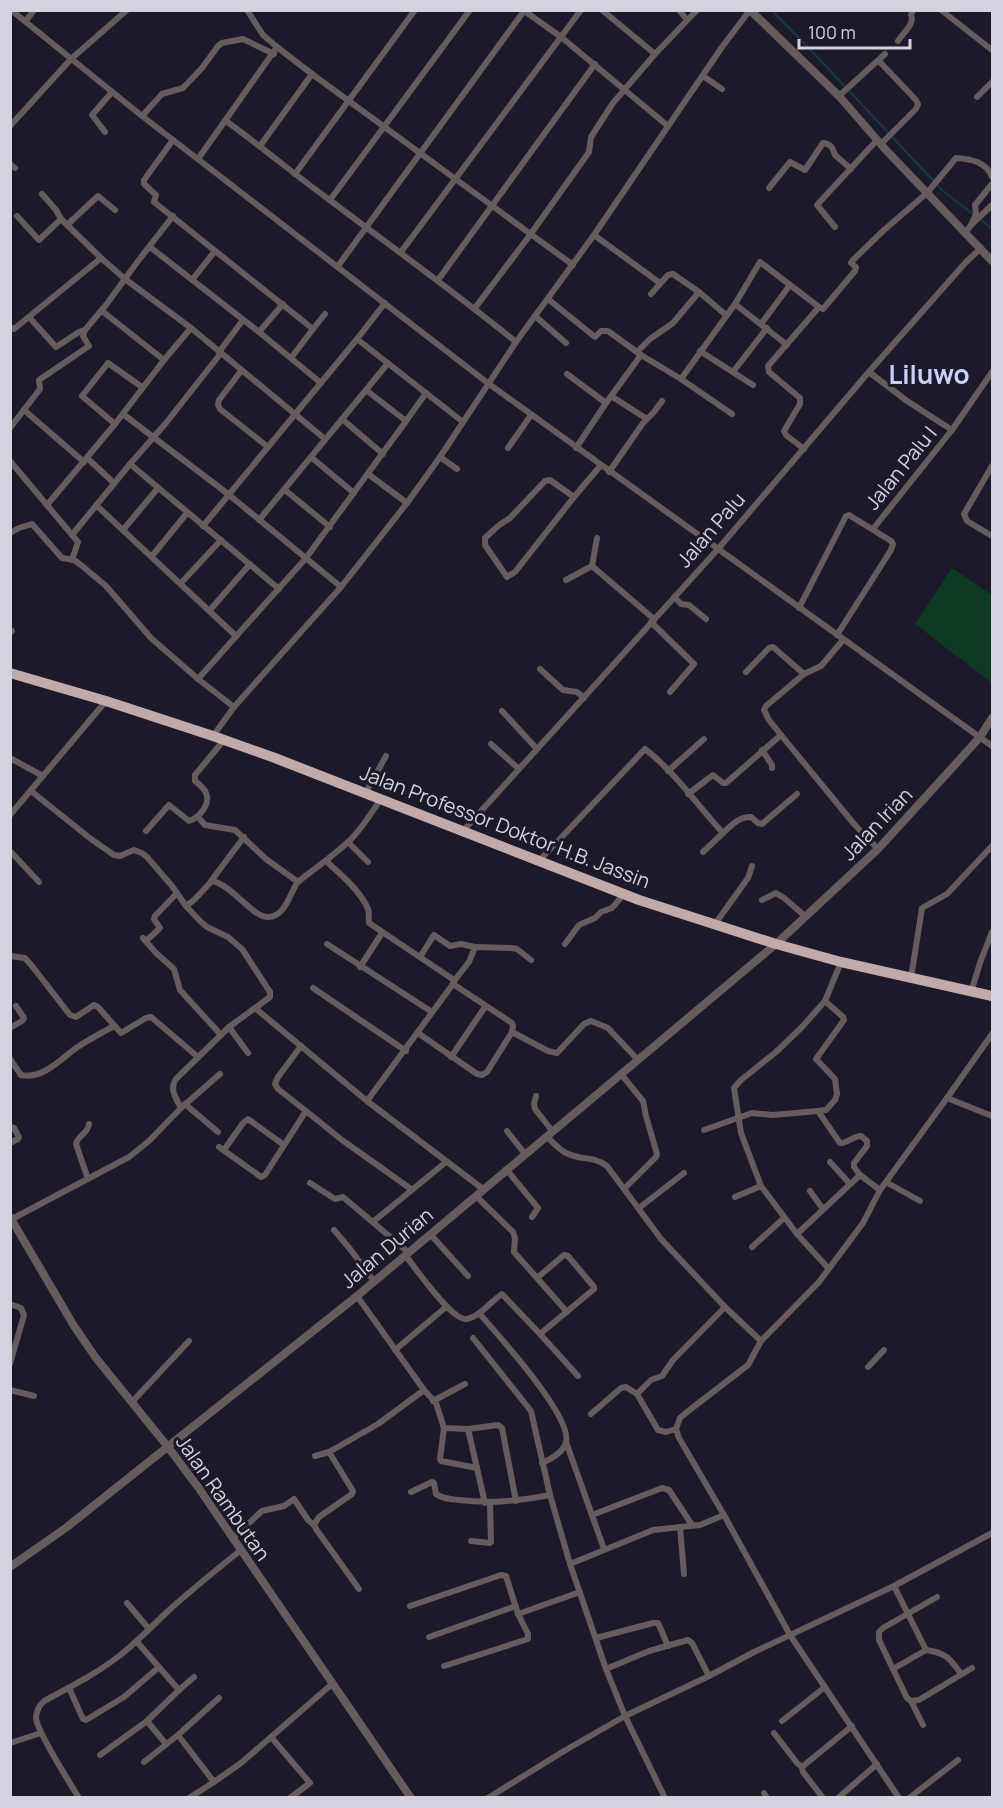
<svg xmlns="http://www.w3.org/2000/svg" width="1003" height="1808" viewBox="0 0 1003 1808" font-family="Manrope,sans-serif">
<rect width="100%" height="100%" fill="#1c1a2a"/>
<polygon fill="#0d3a22" points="952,568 992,595 992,683 915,624"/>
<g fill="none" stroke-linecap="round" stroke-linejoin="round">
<g stroke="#143946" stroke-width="2">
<polyline points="771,10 807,46 942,190 974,215"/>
<polyline points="979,218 992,229"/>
</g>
<g stroke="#675c5d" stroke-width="6">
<polyline points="11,10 142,116 489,384 992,746"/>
<polyline points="247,10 263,35 277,47"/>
<polyline points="523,10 561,37 668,126"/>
<polyline points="602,10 655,54"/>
<polyline points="679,10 687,20"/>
<polyline points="941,10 992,50"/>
<polyline points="26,21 34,10"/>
<path d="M 898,41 C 903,33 915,24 911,15 L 913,10"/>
<polyline points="879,61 916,100 918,104 916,109 881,144"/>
<polyline points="703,76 722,89"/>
<polyline points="839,96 885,54"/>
<polyline points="977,97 992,82"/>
<polyline points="142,116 162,94 183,88 202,68 218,46 222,43 243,39 274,54"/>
<path d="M 226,121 C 262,147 295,175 331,201 C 393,248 456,293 516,342"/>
<polyline points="10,126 71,59 127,10"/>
<polyline points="105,132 92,115 112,92"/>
<polyline points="173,140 144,180 144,184 156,195 154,202 313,329 325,314"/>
<polyline points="260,146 312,74 573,265"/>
<polyline points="198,159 277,47 312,74"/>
<polyline points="10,164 15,168"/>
<polyline points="295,174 415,10"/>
<path d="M 769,188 L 790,162 L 805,170 L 823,143 C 832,144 833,149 835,155 L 851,169"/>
<polyline points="330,200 470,10"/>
<polyline points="17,216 39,240 61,219"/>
<polyline points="67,225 98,196 115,210"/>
<polyline points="971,225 976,214 975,205 992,184"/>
<polyline points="835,227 817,205 877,140"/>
<polyline points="966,232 971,225 992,205"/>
<polyline points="594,235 660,283"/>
<polyline points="150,247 259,332 321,383"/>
<polyline points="401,252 581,10"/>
<polyline points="101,258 125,279 191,328 325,439"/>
<polyline points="338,266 524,11"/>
<polyline points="192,280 215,251"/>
<polyline points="438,280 595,64"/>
<polyline points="790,285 819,307"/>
<polyline points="651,294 668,275 673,274 699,292 726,315"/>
<polyline points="548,299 595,337 601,331 608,331 641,355 606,403 576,448"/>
<polyline points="385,303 357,339 463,422"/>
<polyline points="735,304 787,345"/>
<polyline points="475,308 530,235 589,152 591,137 613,103 655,54 697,10"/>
<polyline points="102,311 164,360 191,328"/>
<polyline points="535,316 566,343"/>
<polyline points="29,317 56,347 79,332 85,330"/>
<polyline points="10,327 14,329 101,258 61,219 56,210 42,194"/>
<polyline points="259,332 283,304"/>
<polyline points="700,351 753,385"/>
<polyline points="219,352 243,320"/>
<polyline points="637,352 650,339 673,323 699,292"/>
<polyline points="641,355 681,379 732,414"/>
<polyline points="291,358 313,329"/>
<polyline points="241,371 219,400 218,405 220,409 268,447"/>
<polyline points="733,372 767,328"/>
<polyline points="869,372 907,401 952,430"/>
<polyline points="567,374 606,403"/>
<polyline points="681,379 735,304 760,262 790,285 761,324"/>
<polyline points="611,396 647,419"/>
<polyline points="24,410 84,462"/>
<polyline points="123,414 228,494 341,587"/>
<polyline points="342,419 383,454"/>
<polyline points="406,421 426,393"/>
<polyline points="115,424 82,396 108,363 142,387"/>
<polyline points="10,428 40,389 39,380 89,346 83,336 85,330 106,305 138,261 173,216"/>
<polyline points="508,448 531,415"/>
<path d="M 804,449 L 786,435 L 784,431 L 800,404 L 800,398 L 769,372 L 768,366 L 819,307 L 823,309 L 855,271 L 856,267 L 851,263 L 853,260 L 884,230 L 927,193 L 956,158 C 971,159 987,162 992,177"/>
<polyline points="311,457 354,493"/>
<polyline points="440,457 457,469"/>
<polyline points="87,458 114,483"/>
<polyline points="10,461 78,542 72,560"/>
<polyline points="130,464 279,589"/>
<polyline points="992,466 964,514 967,521 992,536"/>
<polyline points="609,472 643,423 654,412 662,401"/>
<polyline points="368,474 407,503"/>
<polygon points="550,480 574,497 515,572 507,577 485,545 485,538 498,526 510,518 545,481"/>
<polyline points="285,490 330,527"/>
<polyline points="574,497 601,465"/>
<polyline points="47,505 115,424 164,360"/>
<polyline points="96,505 236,636"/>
<polyline points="259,520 366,390"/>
<polyline points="203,526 357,339"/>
<polyline points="873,529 952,430 992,372"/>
<polyline points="123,530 158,488"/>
<polyline points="10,533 19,528 32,524 62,558 74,560 81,565 106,586 151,638 198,679 306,558 404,424 406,421 366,390 388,363"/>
<polyline points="72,535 130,464 166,423 221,353"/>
<polyline points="597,538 592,566 654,619"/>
<polyline points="152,556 187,513"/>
<polyline points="566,580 592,566"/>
<polyline points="181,583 221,540"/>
<polyline points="674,597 681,604 689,605 706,619"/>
<polyline points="799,608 846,516 849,515 891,541 893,544 891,550 837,635"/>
<polyline points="210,610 250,564"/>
<polyline points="651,622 694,664 670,692"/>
<polyline points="10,633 12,631"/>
<polyline points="843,640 821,666 804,674 766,706 764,710 769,720 781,735 854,824 878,849"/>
<polyline points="540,669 563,690 577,692 584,698"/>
<polyline points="746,672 769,648 773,647 804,674"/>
<polyline points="198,679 234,707"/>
<polyline points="502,711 537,749"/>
<polyline points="213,736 234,707 341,587 407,503 440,457 516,342 594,235 722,47 750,10"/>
<polyline points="491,744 519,769"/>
<polyline points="762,750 772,765 772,768"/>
<polyline points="10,758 43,776"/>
<polyline points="668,771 704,739"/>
<polyline points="366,792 386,756"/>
<polyline points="688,794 713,775 723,783 726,783 781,735"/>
<polyline points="10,815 106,701"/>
<polyline points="198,817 205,825 235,830 266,859 298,882"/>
<path d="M 146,831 L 169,805 L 189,821 C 199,818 211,804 206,793 C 204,788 199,784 195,781 L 195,775 L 224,740"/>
<polyline points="463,831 718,549 867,374 966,262 981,248"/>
<path d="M 723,833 C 732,825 738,817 751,817 L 758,823 L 762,824 L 797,794"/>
<polyline points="348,842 368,862"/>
<polyline points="10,851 39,882"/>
<path d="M 326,861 C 340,874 360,890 368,909 C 370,914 368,919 369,923 L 454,980 L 453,984 L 367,1101"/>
<path d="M 539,861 L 645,749 C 675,772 697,805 723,833 L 703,852"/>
<polyline points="211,881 244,837"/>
<polyline points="762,900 776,893 784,898 805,916"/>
<path d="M 186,906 L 194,900 L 212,881 C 233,885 252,918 269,917 C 285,916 290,894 297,883 C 300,880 304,877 308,874 C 321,864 335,854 347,843 C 361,831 370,814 381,799"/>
<polyline points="715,924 748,878 752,866"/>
<polyline points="143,938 156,953 174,969 180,990 221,1035"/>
<polyline points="146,941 160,928 154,919 155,916 177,893"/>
<polyline points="327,944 432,1012"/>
<polyline points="565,944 579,925 595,918 601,912 612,908 624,894"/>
<polyline points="10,956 25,958 32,966 70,1015 76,1017 94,1005 98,1007 121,1033 146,1018 151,1017 198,1057"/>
<polyline points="420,957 434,935 450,946 461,944 475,947"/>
<polyline points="360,967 382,933"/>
<polyline points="911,978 922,908 947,894 992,846"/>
<polyline points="454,981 469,962 475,947 512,948 517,949 531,960"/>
<polyline points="313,988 406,1051"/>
<polyline points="971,992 981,960 992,932"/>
<polyline points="255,1008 367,1101 483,1189"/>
<polyline points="229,1027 248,1053"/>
<polyline points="10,1028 22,1021 24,1018 16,1006"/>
<polyline points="512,1032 548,1051 557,1053 584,1024 591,1021 608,1028 638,1060"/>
<polyline points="418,1033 477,1074 482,1075 487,1072 512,1032 513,1026 512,1023 453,984"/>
<polyline points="301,1046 278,1077 275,1084 278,1089 306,1111"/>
<polyline points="451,1057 485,1007"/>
<path d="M 10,1059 L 21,1075 C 42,1080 61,1059 76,1048 C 88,1040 101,1033 114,1026"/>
<polyline points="621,1074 643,1101 646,1116 657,1154 656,1157 625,1188"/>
<polyline points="536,1096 534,1104 535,1109 553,1132"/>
<polyline points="947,1098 992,1034"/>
<polyline points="185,1104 218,1132"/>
<polyline points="181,1108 220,1074"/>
<polyline points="818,1111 826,1110 835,1100 837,1094 835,1079 816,1059 844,1020 843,1017 825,1001"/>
<polyline points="10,1127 14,1128 19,1137 18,1139 10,1143"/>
<path d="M 704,1130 L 752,1113 L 773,1115 L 818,1111 L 840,1143 C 847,1144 853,1136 861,1136 L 867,1141 L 867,1146 L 854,1163 L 854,1167 L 860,1175 L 880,1190"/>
<polyline points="507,1131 525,1154"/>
<path d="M 547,1137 C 553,1142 559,1150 566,1153 C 581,1161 592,1155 607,1166 L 661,1239 L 725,1307 L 761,1341"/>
<polyline points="219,1147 261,1177 265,1175 306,1111 342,1140 411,1189"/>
<polyline points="224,1150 243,1123 248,1119 284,1145"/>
<polyline points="830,1162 850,1184"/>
<polyline points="506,1169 538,1208 532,1217"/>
<path d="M 88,1179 L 76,1144 C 78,1135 88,1134 89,1124"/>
<polyline points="886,1182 920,1201"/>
<polyline points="310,1183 335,1199 343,1197 408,1252"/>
<polyline points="810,1191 823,1209"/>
<polyline points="735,1197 761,1186"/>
<polyline points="639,1208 684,1173"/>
<path d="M 12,1219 L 129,1157 L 149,1141 L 181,1108 C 176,1098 169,1089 176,1079 L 229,1027 L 270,997 L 270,992 L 242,949 L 228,937 L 207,927 L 200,921 L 186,906 L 172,886 L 147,857 L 142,853 L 134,850 L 120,856 L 114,855 L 91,839 L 31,791"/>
<polyline points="374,1221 446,1162"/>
<polyline points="334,1230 350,1249 374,1281"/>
<polyline points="430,1234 468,1276"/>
<polyline points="797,1234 860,1175"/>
<polyline points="752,1247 784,1218"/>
<path d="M 405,1255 C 415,1267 452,1322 467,1319 C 481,1316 491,1301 502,1294 L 540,1334 L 594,1289 L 594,1287 L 568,1256 L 564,1255 L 537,1278 L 514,1252 L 515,1238 L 513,1232 L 476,1196"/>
<polyline points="828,1268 797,1234 761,1186 741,1133 734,1088 741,1080 776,1052 802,1027 825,1001 841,962"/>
<polyline points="537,1278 567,1312"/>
<polyline points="357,1296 424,1390 436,1403 444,1428 468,1429 485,1503"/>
<polyline points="10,1304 21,1308 24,1315 10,1364"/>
<path d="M 479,1313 C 497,1334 573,1417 566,1442 C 563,1453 551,1459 542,1463"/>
<polyline points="540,1334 578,1376"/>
<polyline points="473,1338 531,1411 550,1495 570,1564 606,1669 625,1716 665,1798"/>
<polyline points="395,1350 446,1307"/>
<polyline points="868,1367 884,1350"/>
<polyline points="10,1390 34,1396"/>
<polyline points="637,1394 658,1430 666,1432 676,1429"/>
<polyline points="433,1401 465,1384"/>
<polyline points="132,1402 189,1341"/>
<polyline points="591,1414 621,1388 626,1387 637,1394 651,1380 662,1376 673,1360 725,1307"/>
<polyline points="444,1428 440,1459 441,1461 477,1468"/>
<polyline points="468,1429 498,1425 502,1428 516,1501"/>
<polyline points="566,1442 604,1549"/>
<polyline points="329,1452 353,1491 352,1494 319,1517 314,1525 316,1529 359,1589"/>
<polyline points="315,1456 329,1452 378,1424 424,1390"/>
<path d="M 411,1492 L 432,1482 L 434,1483 L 436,1494 C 443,1499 450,1499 459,1500 C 491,1504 518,1501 550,1495"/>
<polyline points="592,1515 662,1488 669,1490 692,1525"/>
<polyline points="680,1527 684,1574"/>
<polyline points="233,1538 262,1511 284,1506 294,1499 308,1520 314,1525"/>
<polyline points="471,1541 490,1543 491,1542 490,1503"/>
<polyline points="570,1564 653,1530 700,1525 724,1515"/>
<polyline points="894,1586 926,1650"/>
<polyline points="937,1597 883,1628 879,1632 879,1640 907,1698 911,1701 919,1700 972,1668"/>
<polyline points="127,1603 149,1629"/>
<polyline points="410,1606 501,1575 506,1576 518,1614 528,1634 528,1639 444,1666"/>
<polyline points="518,1614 580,1592"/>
<polyline points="429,1637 516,1606"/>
<polyline points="596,1638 653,1623 658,1623 668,1646"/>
<polyline points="606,1669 649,1651 688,1640 692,1643 709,1676"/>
<path d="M 893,1669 L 926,1650 C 946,1653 950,1658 961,1674"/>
<polyline points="69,1688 83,1719 86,1720 124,1697 159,1667"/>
<polyline points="179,1690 194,1677"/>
<polyline points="911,1701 923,1725"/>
<polyline points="147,1721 166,1744"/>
<polyline points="782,1721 825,1687"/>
<polyline points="774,1733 797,1763 802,1767"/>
<polyline points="178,1735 214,1782 241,1763 271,1737 310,1783 290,1798"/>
<polyline points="271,1737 332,1684"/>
<polyline points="10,1743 41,1733"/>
<polyline points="100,1755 147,1721 179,1690 137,1642"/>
<polyline points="144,1762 178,1735 219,1698"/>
<polyline points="764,1793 767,1798"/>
<path d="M 79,1798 C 70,1783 37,1732 36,1718 C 36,1711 39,1706 44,1701 C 70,1687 96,1674 119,1656 C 136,1643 151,1627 167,1612 C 191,1590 216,1570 241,1550"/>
<polyline points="189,1798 214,1782"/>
<polyline points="488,1798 564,1751 625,1716 709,1676 754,1652 894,1586 992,1533"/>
<polyline points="823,1798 803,1772 802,1767 852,1726"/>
<polyline points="838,1798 877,1764"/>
<polyline points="899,1798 790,1635 724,1515 679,1438 676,1429 680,1418 687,1412 748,1365 761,1341 819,1282 863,1223 880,1190 947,1098 992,1116"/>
<polyline points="909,1798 958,1760"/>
</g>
<g stroke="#675c5d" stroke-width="8">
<polyline points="750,10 839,96 885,149 992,261"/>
<polyline points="10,1217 74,1326 96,1358 168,1447 198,1487 411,1798"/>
<polyline points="10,1567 67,1527 357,1296 776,944 878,849 952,768 980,737 992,718"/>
</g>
<polyline stroke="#c2aaab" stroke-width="10" points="10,673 106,701 213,736 275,758 639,900 776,944 841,962 992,996"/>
</g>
<g text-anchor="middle" stroke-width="6" stroke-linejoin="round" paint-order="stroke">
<g font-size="20" fill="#d3d2de" stroke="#1c1a2a">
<text transform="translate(901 468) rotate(-51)" y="7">Jalan Palu I</text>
<text transform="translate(711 530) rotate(-49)" y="7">Jalan Palu</text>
<text transform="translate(877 824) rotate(-46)" y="7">Jalan Irian</text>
<text transform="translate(505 827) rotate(21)" y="7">Jalan Professor Doktor H.B. Jassin</text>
<text transform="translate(387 1248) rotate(-40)" y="7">Jalan Durian</text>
<text transform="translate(223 1498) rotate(55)" y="7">Jalan Rambutan</text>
</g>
<g font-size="26" font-weight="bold" fill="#c9d1fb" stroke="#1c1a2a">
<text x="929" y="384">Liluwo</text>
</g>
</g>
<rect width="1003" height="1808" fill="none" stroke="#d3d2de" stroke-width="24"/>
<path d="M799 39v9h111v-9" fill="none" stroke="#d3d2de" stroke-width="3"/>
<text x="808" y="39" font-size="18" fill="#d3d2de" stroke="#1c1a2a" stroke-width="4.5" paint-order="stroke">100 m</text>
</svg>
